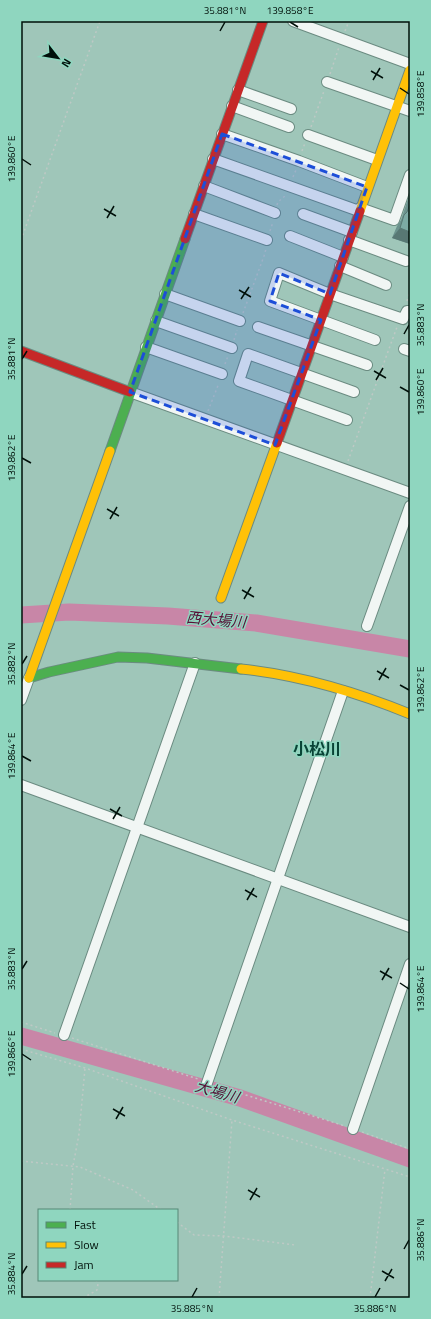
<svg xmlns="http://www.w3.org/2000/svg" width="431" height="1319" viewBox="0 0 431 1319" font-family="'Titillium Web','Noto Sans JP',sans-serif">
<rect width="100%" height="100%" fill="#9fc6b9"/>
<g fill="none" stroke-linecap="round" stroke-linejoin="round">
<g stroke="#c886a7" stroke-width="17">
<polyline points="21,615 69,612 168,616 256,623 410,649"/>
<polyline points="21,1036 240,1098 410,1159"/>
</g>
<g stroke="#6b8b81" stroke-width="12">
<g id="street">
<polyline points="293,21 410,64"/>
<polyline points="327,82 410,111"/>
<polyline points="238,90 291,109"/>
<polyline points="232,106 289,127"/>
<polyline points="222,134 299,161 367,187"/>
<polyline points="308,135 377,160"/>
<polyline points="213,159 359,211"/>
<polyline points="204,186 275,213"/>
<polyline points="360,208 394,220 410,175"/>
<polyline points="194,214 267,240"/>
<polyline points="303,214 352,232"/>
<polyline points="290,236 343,257"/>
<polyline points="349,240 406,261"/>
<polyline points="340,266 386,285"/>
<polyline points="165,294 240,321"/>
<polyline points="156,321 232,348"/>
<polyline points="258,327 367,365"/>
<polyline points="375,340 270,301 279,273 330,294 403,319 407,311 410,311"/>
<polyline points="146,347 222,374"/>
<polyline points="404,349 410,351"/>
<polyline points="130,392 410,493"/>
<polyline points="347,420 239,381 248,354 354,392"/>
<polyline points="367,626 410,506"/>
<polyline points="21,700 29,678"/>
<polyline points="21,785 410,927"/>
<polyline points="64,1035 195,663"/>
<polyline points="207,1083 343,691"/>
<polyline points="353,1129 410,964"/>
</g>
</g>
<g stroke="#6b8b81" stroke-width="11">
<g id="fast">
<polyline points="110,451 185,239"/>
<polyline points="29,678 49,672 118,657 147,658 241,669"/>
</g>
</g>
<g stroke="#6b8b81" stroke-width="11">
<g id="slow">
<polyline points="360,211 410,70"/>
<polyline points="221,598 277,443"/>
<path d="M 241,669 C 299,675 356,692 410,714"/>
<polyline points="29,678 110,451"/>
</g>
</g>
<g stroke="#6b8b81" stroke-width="11">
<g id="jam">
<polyline points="185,239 263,21"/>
<polyline points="21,351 130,392"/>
<polyline points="277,443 360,211"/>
</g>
</g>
<g stroke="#bec9c5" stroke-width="1.5" stroke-dasharray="2 3" stroke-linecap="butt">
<polyline points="345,31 349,21"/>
<polyline points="330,74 339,47"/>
<polyline points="311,127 324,91"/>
<polyline points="302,151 305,143"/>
<polyline points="293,177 296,170"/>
<polyline points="277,205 278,202 285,196"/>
<polyline points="270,231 273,222"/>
<polyline points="21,240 100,21"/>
<polyline points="407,301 410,291"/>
<polyline points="243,313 264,256 266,249"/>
<polyline points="234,340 237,330"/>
<polyline points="225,364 228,356"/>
<polyline points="208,411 219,383"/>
<polyline points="348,461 397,327"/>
<polyline points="21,1022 55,1033"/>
<polyline points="72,1038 198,1079"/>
<polyline points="21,1049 85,1068 232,1120 410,1177"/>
<polyline points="217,1086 345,1126"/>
<polyline points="362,1132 410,1149"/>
<polyline points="21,1161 80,1167 133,1190 161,1210"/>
<polyline points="70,1210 73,1166 79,1134 85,1068"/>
<polyline points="177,1222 194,1235 224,1236 295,1245"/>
<polyline points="83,1298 97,1290 98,1284 96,1280"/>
<polyline points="219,1298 232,1120"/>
<polyline points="370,1298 385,1169"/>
</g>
<use href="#street" stroke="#f1f6f4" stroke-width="10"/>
<use href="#fast" stroke="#4caf50" stroke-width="9"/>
<use href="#slow" stroke="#ffc107" stroke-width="9"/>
<use href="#jam" stroke="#c62828" stroke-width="9"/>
</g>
<polygon fill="#6c938e" points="410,193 410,244 392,238 397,226 401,220"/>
<polygon fill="#587874" points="400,228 410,232 410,244 392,238"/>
<polygon fill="#7daba5" stroke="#587874" points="410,204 410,232 400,228 404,215 407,212"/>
<path fill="#1d4ed8" fill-opacity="0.2" stroke="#1d4ed8" stroke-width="3" stroke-dasharray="8 5" stroke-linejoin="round" d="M 222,134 L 367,187 L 330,294 L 279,273 L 270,301 L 321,320 L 275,445 L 130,392 Z"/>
<path fill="none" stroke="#00100a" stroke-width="1.5" d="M 290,22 L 298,27M 220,31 L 225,22M 371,71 L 383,78M 373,80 L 380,68M 400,88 L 409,94M 22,159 L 31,165M 104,209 L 116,216M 107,218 L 114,206M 239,290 L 251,297M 241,299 L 249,287M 404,334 L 409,325M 22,359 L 27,351M 374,371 L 386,378M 376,380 L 383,368M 400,387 L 409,392M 22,458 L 31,463M 107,509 L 119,516M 110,519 L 117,507M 242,590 L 254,597M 244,599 L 251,587M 22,664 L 27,656M 377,671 L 389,678M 379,680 L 386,668M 400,685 L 409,690M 22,756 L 31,761M 110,809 L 122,816M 113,819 L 120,807M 245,890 L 257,897M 247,900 L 254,888M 22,969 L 27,961M 380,971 L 392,978M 382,980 L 389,968M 400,983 L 409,989M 22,1054 L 31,1060M 113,1109 L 125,1116M 116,1119 L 123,1107M 248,1190 L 260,1197M 250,1200 L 257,1188M 404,1249 L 409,1240M 382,1271 L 394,1278M 22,1274 L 27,1266M 385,1281 L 392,1269M 192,1297 L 197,1288M 375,1297 L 380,1288"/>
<g text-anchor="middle" stroke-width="3" stroke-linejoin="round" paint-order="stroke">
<g font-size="15" font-style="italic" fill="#561036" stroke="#8fd6bf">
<text transform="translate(216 620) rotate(5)" y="5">西大場川</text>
<text transform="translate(217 1092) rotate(16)" y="5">大場川</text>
</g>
<g font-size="16" font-weight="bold" fill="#094436" stroke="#8fd6bf">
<text x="317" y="755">小松川</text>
</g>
</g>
<rect width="431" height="1319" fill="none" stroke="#8fd6bf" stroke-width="44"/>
<rect x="38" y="1209" width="140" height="72" fill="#8fd6bf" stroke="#568777"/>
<rect x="46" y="1222" width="20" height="6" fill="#4caf50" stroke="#568777"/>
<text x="74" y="1229" font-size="12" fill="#00100a">Fast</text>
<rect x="46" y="1242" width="20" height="6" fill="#ffc107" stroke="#568777"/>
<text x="74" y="1249" font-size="12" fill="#00100a">Slow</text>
<rect x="46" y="1262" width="20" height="6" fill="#c62828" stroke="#568777"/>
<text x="74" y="1269" font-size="12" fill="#00100a">Jam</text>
<g transform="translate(58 58) rotate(121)" stroke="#8fd6bf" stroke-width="3" paint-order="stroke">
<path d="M0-3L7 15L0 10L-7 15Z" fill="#00100a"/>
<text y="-6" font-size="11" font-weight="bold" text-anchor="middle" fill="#00100a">N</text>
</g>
<rect x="22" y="22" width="387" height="1275" fill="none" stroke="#00100a" stroke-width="1.5"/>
<g font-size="10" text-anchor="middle" fill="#00100a">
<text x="225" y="14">35.881°N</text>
<text x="290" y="14">139.858°E</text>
<text transform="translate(420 94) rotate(-90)" y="4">139.858°E</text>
<text transform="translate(11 159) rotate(-90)" y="4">139.860°E</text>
<text transform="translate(420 325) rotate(-90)" y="4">35.883°N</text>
<text transform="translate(11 359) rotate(-90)" y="4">35.881°N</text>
<text transform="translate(420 392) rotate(-90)" y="4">139.860°E</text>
<text transform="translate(11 458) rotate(-90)" y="4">139.862°E</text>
<text transform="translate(11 664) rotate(-90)" y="4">35.882°N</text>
<text transform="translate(420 690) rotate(-90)" y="4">139.862°E</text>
<text transform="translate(11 756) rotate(-90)" y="4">139.864°E</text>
<text transform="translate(11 969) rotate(-90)" y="4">35.883°N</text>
<text transform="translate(420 989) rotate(-90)" y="4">139.864°E</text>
<text transform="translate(11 1054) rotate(-90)" y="4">139.866°E</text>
<text transform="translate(420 1240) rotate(-90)" y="4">35.886°N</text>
<text transform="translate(11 1274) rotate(-90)" y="4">35.884°N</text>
<text x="192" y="1312">35.885°N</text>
<text x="375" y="1312">35.886°N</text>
</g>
</svg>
